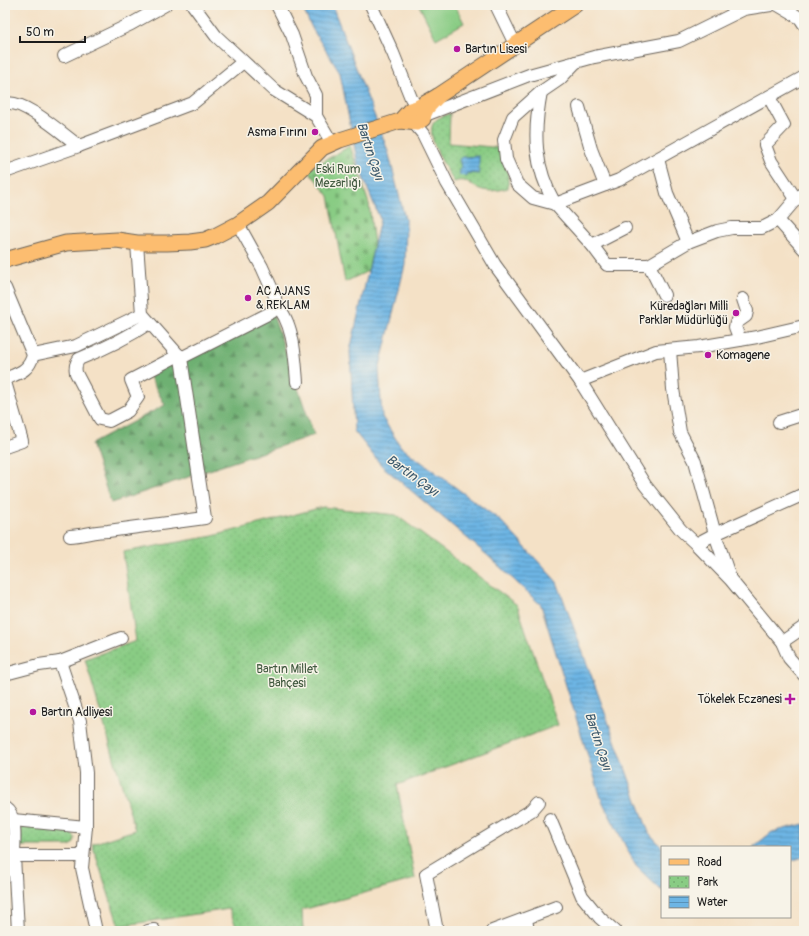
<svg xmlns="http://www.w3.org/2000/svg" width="809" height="936" viewBox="0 0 809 936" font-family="Pangolin,sans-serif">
<defs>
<pattern id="forest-firs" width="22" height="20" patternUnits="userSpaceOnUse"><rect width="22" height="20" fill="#6eb072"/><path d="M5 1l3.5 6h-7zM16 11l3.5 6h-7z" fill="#5a8e5d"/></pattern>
<pattern id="cemetery-stones" width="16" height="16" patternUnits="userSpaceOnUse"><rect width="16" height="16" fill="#89cc84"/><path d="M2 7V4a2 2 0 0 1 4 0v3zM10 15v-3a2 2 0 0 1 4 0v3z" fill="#76af71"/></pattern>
<pattern id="park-dots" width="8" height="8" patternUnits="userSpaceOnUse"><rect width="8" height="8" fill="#89cc84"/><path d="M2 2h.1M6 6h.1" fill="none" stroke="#76af71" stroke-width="1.8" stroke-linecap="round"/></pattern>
<pattern id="water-rules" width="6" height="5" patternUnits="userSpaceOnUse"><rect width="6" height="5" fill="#6db5e4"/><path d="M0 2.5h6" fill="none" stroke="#5992b8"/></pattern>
</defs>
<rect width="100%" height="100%" fill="#f7f3e8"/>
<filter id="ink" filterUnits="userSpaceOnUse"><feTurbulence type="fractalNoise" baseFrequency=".025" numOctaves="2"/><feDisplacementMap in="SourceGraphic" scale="8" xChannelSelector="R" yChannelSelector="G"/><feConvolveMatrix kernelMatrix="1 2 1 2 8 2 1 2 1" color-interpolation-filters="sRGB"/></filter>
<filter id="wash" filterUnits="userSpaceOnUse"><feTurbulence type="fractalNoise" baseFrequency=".012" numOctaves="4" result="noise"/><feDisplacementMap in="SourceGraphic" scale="16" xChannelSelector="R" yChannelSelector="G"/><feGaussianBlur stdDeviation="0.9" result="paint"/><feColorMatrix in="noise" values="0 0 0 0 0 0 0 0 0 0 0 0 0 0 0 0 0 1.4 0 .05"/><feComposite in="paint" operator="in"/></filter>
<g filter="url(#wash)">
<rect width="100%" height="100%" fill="#f4e1c6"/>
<polygon fill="url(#forest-firs)" stroke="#456647" points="272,312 314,435 111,503 91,444 165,405 148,374"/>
<polygon fill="url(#cemetery-stones)" stroke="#527450" points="350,146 369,204 374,245 368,271 345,282 329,196 308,170"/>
<g fill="url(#park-dots)" stroke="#527450">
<path d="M 450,113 L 449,143 L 502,148 L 508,174 L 508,188 C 499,190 492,192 483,190 C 471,187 468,177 454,182 C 447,169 424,136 434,122 C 438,117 445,116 450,113 Z"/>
<polygon points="323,507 396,515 517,605 558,725 397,785 415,879 302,910 303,931 238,931 229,909 119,926 92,844 135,830 85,659 136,641 123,552 213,536"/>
<path d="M 24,826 C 38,827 69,824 75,838 L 74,843 L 70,846 L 20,846 L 21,828 Z"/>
</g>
<polygon fill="#89cc84" stroke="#527450" points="419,5 455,5 464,23 436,39"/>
<g fill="url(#water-rules)" stroke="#446880">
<polygon points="301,5 332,5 388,151 406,223 405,265 379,370 382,417 401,447 501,521 557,582 649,833 662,847 662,891 636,866 602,801 541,605 487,555 381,465 354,431 350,351 380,219 358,165 340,73 313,30"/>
<polygon points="479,156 479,174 467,173 467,176 459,175 461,167 459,159 462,157"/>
<polygon points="804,824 804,857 790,861 790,847 753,847 772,832"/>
</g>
</g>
<g filter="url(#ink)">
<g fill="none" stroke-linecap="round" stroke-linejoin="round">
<g stroke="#686158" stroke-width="14">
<g id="minor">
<polyline points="193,5 216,36 274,90 316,116 332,143"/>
<polyline points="277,5 292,35 306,76 316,95 316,116"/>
<polyline points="371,5 393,53 411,98 417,108"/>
<polyline points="496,5 515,44"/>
<polyline points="778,5 800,18 804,24"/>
<polyline points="64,56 131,24 165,5"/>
<polyline points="576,62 560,79 541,92 513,117 504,140 506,159 517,184 533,198 555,204 592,245 607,265 649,265 664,295"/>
<path d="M 541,92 C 533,134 534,166 555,204 L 619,180 L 804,77"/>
<polyline points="769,97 784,125 765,145 771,161 796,199"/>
<path d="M 5,104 C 22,97 65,136 79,146"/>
<polyline points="579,107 591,149 605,185"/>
<polyline points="423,116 529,75 594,57 679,41 744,9 771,5"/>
<polyline points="414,123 423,134 447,183 495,265 580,381 645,485 681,530 696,544 730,579 782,642 789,658 804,675"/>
<polyline points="658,159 667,193 688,242"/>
<polyline points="5,172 79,146 193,103 243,62"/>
<polyline points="778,220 804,249"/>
<polyline points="137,243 142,314 181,358"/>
<polyline points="592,245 625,228"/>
<polyline points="649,265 688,242 717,231 732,228 762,228 778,220 796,199 804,193"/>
<path d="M 5,288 L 33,355 C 29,371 19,373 5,379"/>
<path d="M 275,304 C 294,321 295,358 297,382"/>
<path d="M 149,323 C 127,338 104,349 79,359 C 75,364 75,368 76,373 L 100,419 L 109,421 L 128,411 L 138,397 L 131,380 L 179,355"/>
<polyline points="740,340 735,327 736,323 746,316 747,311 743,299"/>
<polyline points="670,350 673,389 680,432 695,461 715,534 729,575"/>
<polyline points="33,355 76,346 142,314"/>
<polyline points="580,381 656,351 699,347 757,337 804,326"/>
<polyline points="5,382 22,441 5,447"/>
<polyline points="779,422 804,414"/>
<path d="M 70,536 C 83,535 96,531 108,531 L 205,518 L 181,358 L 272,312 L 275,304 L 275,296 L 262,267 L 238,224"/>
<polyline points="696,544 715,534 804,494"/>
<polyline points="782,642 804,627"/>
<polyline points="60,662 80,721 86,773 86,827 82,868 96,931"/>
<polyline points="5,674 39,665 60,662 121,638"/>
<path d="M 5,808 C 18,817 14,842 14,856 L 83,856"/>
<polyline points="550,819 582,896 600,918 615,931"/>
<polyline points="13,820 86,827"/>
<polyline points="5,856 14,856 18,931"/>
<polyline points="526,919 528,931"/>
<polyline points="148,931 154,930 154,931"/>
<polyline points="437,931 426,874 532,810 539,802"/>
<polyline points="492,931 556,907"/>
</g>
</g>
<g stroke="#686158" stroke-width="17">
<g id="major">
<polyline points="400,121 410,110 417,108 438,96 575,5"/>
<path d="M 5,260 L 66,243 L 117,240 L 137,243 L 167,243 L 190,242 L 205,240 L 215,236 L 238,224 L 268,203 L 322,148 L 340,140 L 400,121 L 417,123 L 423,119 C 424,108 431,104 438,96"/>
</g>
</g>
<use href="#minor" stroke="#fff" stroke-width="12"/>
<use href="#major" stroke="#fcbd6f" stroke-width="15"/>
</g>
</g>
<g fill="#b5179e" stroke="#f7f3e8" stroke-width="1.5">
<circle cx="457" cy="49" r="4"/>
<circle cx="315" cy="132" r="4"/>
<circle cx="248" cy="298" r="4"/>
<circle cx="736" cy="313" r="4"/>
<circle cx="708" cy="355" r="4"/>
<path d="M788 693h4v4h4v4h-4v4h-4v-4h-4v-4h4z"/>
<circle cx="33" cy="712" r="4"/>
</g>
<g text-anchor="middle" stroke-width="3" stroke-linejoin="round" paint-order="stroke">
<g font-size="12" fill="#1c1c1c" stroke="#f7f3e8" text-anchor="start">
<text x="465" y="53">Bartın Lisesi</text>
<text x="307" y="136" text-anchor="end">Asma Fırını</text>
<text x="256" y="295">AC AJANS<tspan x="256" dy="14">&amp; REKLAM</tspan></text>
<text x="728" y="310" text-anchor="end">Küredağları Milli<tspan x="728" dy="14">Parklar Müdürlüğü</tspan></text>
<text x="716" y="359">Komagene</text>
<text x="782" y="703" text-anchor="end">Tökelek Eczanesi</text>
<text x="41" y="716">Bartın Adliyesi</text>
</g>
<g font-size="12" fill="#425a40" stroke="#f7f3e8">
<text x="338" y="173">Eski Rum<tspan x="338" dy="14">Mezarlığı</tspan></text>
<text x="287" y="673">Bartın Millet<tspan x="287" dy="14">Bahçesi</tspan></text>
</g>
<g font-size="13" font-style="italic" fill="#3c596c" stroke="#f7f3e8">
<text transform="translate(371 151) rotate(72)" y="5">Bartın Çayı</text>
<text transform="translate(413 475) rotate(36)" y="5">Bartın Çayı</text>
<text transform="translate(599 741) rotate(72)" y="5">Bartın Çayı</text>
</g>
</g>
<rect width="809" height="936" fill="none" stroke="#f7f3e8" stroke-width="20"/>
<rect x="661" y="846" width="130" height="72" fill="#f7f3e8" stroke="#9f9d96"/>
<rect x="669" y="859" width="20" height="6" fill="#fcbd6f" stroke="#9f9d96"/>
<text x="697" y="866" font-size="12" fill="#1c1c1c">Road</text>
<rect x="669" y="876" width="20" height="12" fill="url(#park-dots)" stroke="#9f9d96"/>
<text x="697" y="886" font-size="12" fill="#1c1c1c">Park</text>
<rect x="669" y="896" width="20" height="12" fill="url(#water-rules)" stroke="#9f9d96"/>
<text x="697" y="906" font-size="12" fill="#1c1c1c">Water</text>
<path d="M20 36v6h65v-6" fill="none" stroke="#1c1c1c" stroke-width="2"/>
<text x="26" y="36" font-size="12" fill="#1c1c1c" stroke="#f7f3e8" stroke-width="3" paint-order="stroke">50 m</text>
</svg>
